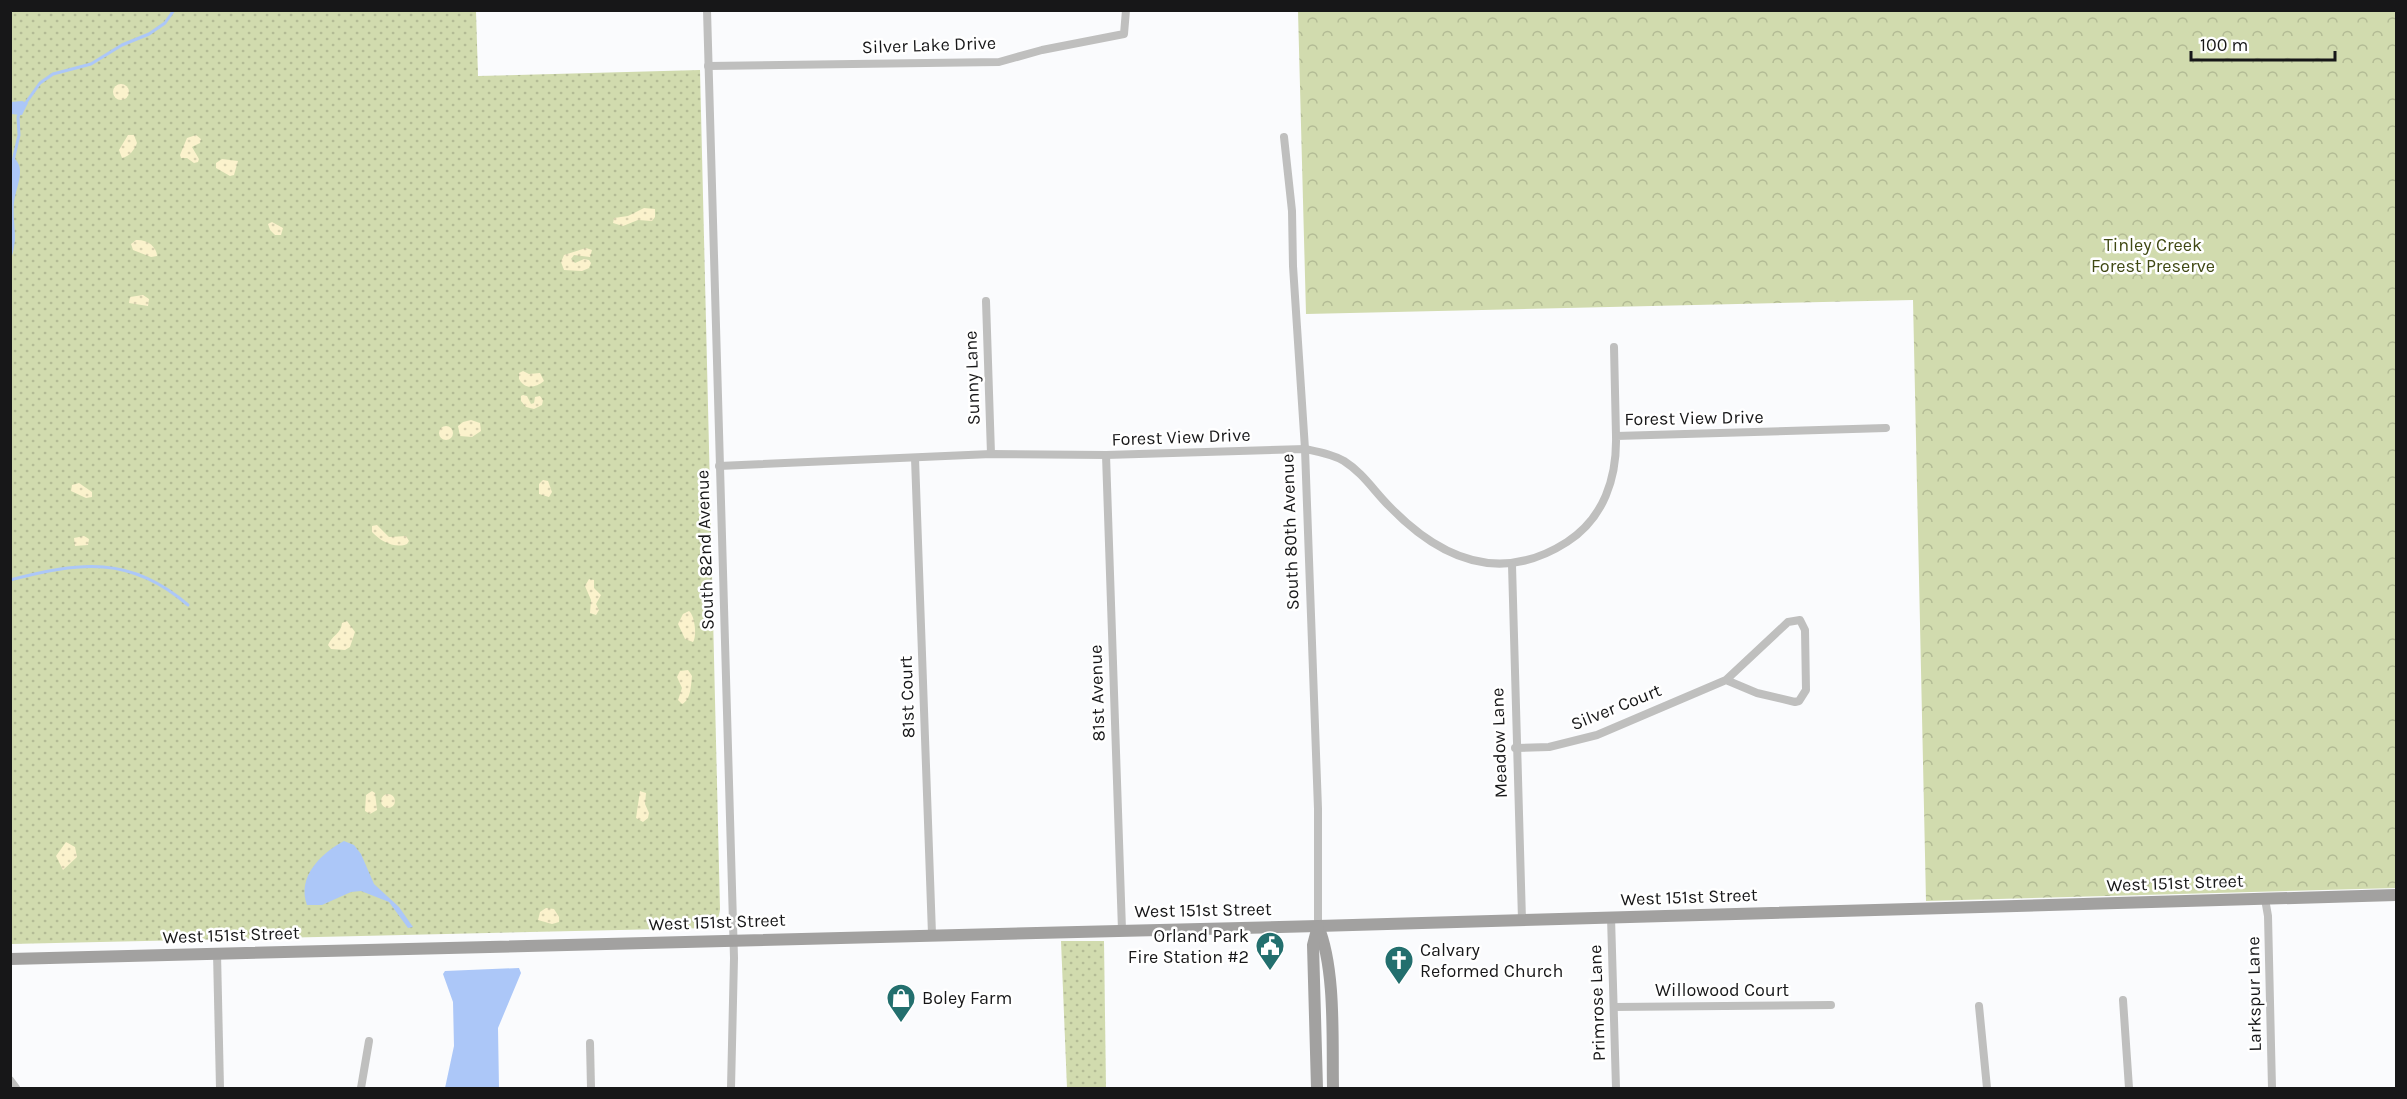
<svg xmlns="http://www.w3.org/2000/svg" width="2407" height="1099" viewBox="0 0 2407 1099" font-family="Karla,sans-serif">
<defs>
<pattern id="grass-dots" width="8" height="8" patternUnits="userSpaceOnUse" patternTransform="scale(1.5)"><rect width="8" height="8" fill="#d1dbae"/><path d="M2 2h.1M6 6h.1" fill="none" stroke="#b3bb95" stroke-width="1.8" stroke-linecap="round"/></pattern>
<pattern id="sand-dots" width="8" height="8" patternUnits="userSpaceOnUse" patternTransform="scale(1.5)"><rect width="8" height="8" fill="#fbf2cc"/><path d="M2 2h.1M6 6h.1" fill="none" stroke="#d6cfae" stroke-width="1.8" stroke-linecap="round"/></pattern>
<pattern id="park-crowns" width="20" height="18" patternUnits="userSpaceOnUse" patternTransform="scale(1.5)"><rect width="20" height="18" fill="#d1dbae"/><path d="M2 6a3 3 0 1 1 6 0M12 15a3 3 0 1 1 6 0" fill="none" stroke="#b3bb95"/></pattern>
</defs>
<rect width="100%" height="100%" fill="#fafbfd"/>
<g fill="url(#grass-dots)">
<path d="M 10,11 L 476,11 L 478,76 L 700,70 L 720,909 C 719,918 717,924 708,928 L 11,944 Z"/>
<polygon points="1061,941 1104,941 1106,1088 1067,1088"/>
</g>
<g fill="url(#sand-dots)">
<circle cx="121" cy="92" r="8"/>
<path d="M 128,135 L 134,135 L 137,143 C 135,149 129,157 122,158 L 119,150 Z"/>
<polygon points="196,135 201,139 200,143 192,147 199,159 198,162 194,163 187,158 181,158 180,155 187,138"/>
<polygon points="222,159 238,161 234,175 230,176 216,168 216,163"/>
<polygon points="644,208 655,209 655,217 652,221 638,220 623,226 613,223 614,218 628,216"/>
<polygon points="272,222 283,228 281,235 275,235 270,230 268,224"/>
<path d="M 136,240 C 146,239 157,246 157,256 L 151,257 L 133,250 L 131,244 Z"/>
<polygon points="586,248 592,250 590,257 574,255 571,259 575,263 584,259 589,260 591,263 589,268 582,271 564,270 561,262 564,255"/>
<polygon points="143,295 149,299 148,306 129,303 130,297"/>
<path d="M 523,371 L 529,374 L 540,373 L 544,381 C 535,388 525,390 519,379 L 519,373 Z"/>
<polygon points="523,395 527,396 531,404 534,403 535,397 540,396 543,400 542,405 534,409 526,407 521,401 521,396"/>
<polygon points="471,420 480,423 481,431 472,437 460,436 458,426 463,422"/>
<circle cx="446" cy="433" r="7"/>
<polygon points="543,480 548,481 552,492 549,497 539,494 539,484"/>
<polygon points="79,483 92,492 92,497 86,498 71,491 72,485"/>
<path d="M 377,525 L 389,537 L 406,536 L 409,541 L 407,544 C 395,549 380,541 372,532 L 372,526 Z"/>
<polygon points="84,536 89,539 88,545 75,546 74,538"/>
<polygon points="589,579 594,580 594,588 601,595 596,604 599,610 596,615 590,613 591,600 585,586"/>
<path d="M 689,611 C 695,616 697,636 693,642 L 685,639 L 678,624 L 683,614 Z"/>
<path d="M 347,621 L 355,632 L 350,647 L 345,650 L 331,649 L 328,645 C 332,635 341,634 342,623 Z"/>
<path d="M 688,670 L 692,676 C 691,685 691,700 682,704 L 678,700 L 682,688 L 677,677 L 680,671 Z"/>
<polygon points="372,791 375,793 377,810 370,814 365,811 366,795"/>
<polygon points="640,791 646,793 645,804 649,813 648,818 643,822 636,818"/>
<circle cx="388" cy="801" r="7"/>
<polygon points="66,842 75,847 77,857 63,870 56,856"/>
<polygon points="546,908 554,909 559,917 559,922 552,924 538,920 540,912"/>
</g>
<polygon fill="url(#park-crowns)" points="1298,11 2396,11 2396,888 1926,901 1913,300 1306,314"/>
<g fill="#acc7f8">
<polygon points="22,101 28,103 22,115 11,114 11,102"/>
<path d="M 14,158 C 27,169 15,189 14,203 C 12,226 19,235 11,259 L 10,159 Z"/>
<path d="M 344,841 L 354,845 L 361,854 L 374,884 L 399,907 L 413,927 L 408,928 L 389,902 L 361,891 L 351,892 L 322,905 L 307,905 C 297,877 320,854 344,841 Z"/>
<polygon points="519,968 521,973 498,1028 499,1088 445,1088 454,1046 453,1002 443,974 445,971"/>
</g>
<g fill="none" stroke-linecap="round" stroke-linejoin="round">
<g stroke="#acc7f8" stroke-width="3">
<polyline points="25,104 40,83 53,74 91,64 122,45 149,34 165,23 174,10"/>
<polyline points="13,161 19,135 18,117 20,112"/>
<path d="M 10,580 C 80,562 130,555 188,605"/>
</g>
<g stroke="#bfbfbe" stroke-width="8">
<polyline points="707,10 734,958 731,1088"/>
<polyline points="708,66 999,62 1042,50 1124,34 1126,10"/>
<polyline points="1284,137 1292,211 1293,266 1305,449 1318,809 1318,926"/>
<polyline points="986,301 991,454"/>
<polyline points="1614,347 1616,436"/>
<polyline points="1106,455 1122,930"/>
<polyline points="915,458 932,934"/>
<path d="M 719,466 L 991,454 L 1106,455 L 1305,449 C 1319,452 1332,454 1344,461 C 1363,473 1374,491 1389,506 C 1440,559 1500,585 1567,542 C 1604,518 1617,478 1616,436 L 1886,428"/>
<polyline points="1512,565 1522,920"/>
<polyline points="1515,748 1549,747 1597,735 1726,680 1757,693 1795,702 1799,701 1806,690 1805,630 1800,620 1788,622 1726,680"/>
<polyline points="2265,899 2268,916 2272,1088"/>
<polyline points="1611,917 1616,1088"/>
<polyline points="217,953 220,1088"/>
<polyline points="2123,1000 2129,1088"/>
<polyline points="1979,1006 1987,1088"/>
<polyline points="1614,1007 1831,1005"/>
<polyline points="590,1043 591,1088"/>
<polyline points="10,1080 16,1088"/>
<polyline points="361,1088 369,1041"/>
</g>
<g stroke="#a2a1a0" stroke-width="12">
<path d="M 1318,926 C 1336,969 1332,1041 1333,1088"/>
<polyline points="10,959 1318,926 2396,895"/>
<polyline points="1317,1088 1313,945 1318,926"/>
</g>
</g>
<defs>
<g id="civic-pin" transform="scale(1.5)"><path d="M0 17L-7.5 6A9.5 9.5 0 1 1 7.5 6Z" fill="#236f6e" stroke="#fff"/><path d="M-.6-6.5H3V-4.5H.6V-3L4-1V1h2V6H-6V1h2V-1L-.6-3ZM-1.2 2.5V6h2.4V2.5Z" fill="#fff"/></g>
<g id="church-pin" transform="scale(1.5)"><path d="M0 17L-7.5 6A9.5 9.5 0 1 1 7.5 6Z" fill="#236f6e" stroke="#fff"/><path d="M-1.2-6h2.4v3.5h3.3v2.4h-3.3V6h-2.4V-.1h-3.3v-2.4h3.3Z" fill="#fff"/></g>
<g id="shop-pin" transform="scale(1.5)"><path d="M0 17L-7.5 6A9.5 9.5 0 1 1 7.5 6Z" fill="#236f6e" stroke="#fff"/><path d="M-5-2.5h2.3a2.7 3.5 0 0 1 5.4 0H5L5.5 6h-11ZM-1.5-2.5h3a1.5 2.3 0 0 0-3 0Z" fill="#fff"/></g>
</defs>
<g fill-rule="evenodd">
<use href="#civic-pin" x="1270" y="946"/>
<use href="#church-pin" x="1399" y="960"/>
<use href="#shop-pin" x="901" y="998"/>
</g>
<g text-anchor="middle" stroke-width="5" stroke-linejoin="round" paint-order="stroke">
<g font-size="18" fill="#171718" stroke="#fff">
<text transform="translate(929 45) rotate(-2)" y="6">Silver Lake Drive</text>
<text transform="translate(972 378) rotate(-92)" y="6">Sunny Lane</text>
<text transform="translate(1694 418) rotate(-1)" y="6">Forest View Drive</text>
<text transform="translate(1181 437) rotate(-2)" y="6">Forest View Drive</text>
<text transform="translate(1290 532) rotate(-92)" y="6">South 80th Avenue</text>
<text transform="translate(705 550) rotate(-92)" y="6">South 82nd Avenue</text>
<text transform="translate(1097 693) rotate(-92)" y="6">81st Avenue</text>
<text transform="translate(907 697) rotate(-92)" y="6">81st Court</text>
<text transform="translate(1616 707) rotate(-22)" y="6">Silver Court</text>
<text transform="translate(1499 743) rotate(-92)" y="6">Meadow Lane</text>
<text transform="translate(2175 883) rotate(-2)" y="6">West 151st Street</text>
<text transform="translate(1689 897) rotate(-2)" y="6">West 151st Street</text>
<text transform="translate(1203 910) rotate(-1)" y="6">West 151st Street</text>
<text transform="translate(717 922) rotate(-2)" y="6">West 151st Street</text>
<text transform="translate(231 935) rotate(-2)" y="6">West 151st Street</text>
<text x="1722" y="996">Willowood Court</text>
<text transform="translate(2254 994) rotate(-91)" y="6">Larkspur Lane</text>
<text transform="translate(1597 1003) rotate(-92)" y="6">Primrose Lane</text>
</g>
<g font-size="18" fill="#404914" stroke="#fff">
<text x="2153" y="251">Tinley Creek<tspan x="2153" dy="21">Forest Preserve</tspan></text>
</g>
<g font-size="18" fill="#171718" stroke="#fff" text-anchor="start">
<text x="1249" y="942" text-anchor="end">Orland Park<tspan x="1249" dy="21">Fire Station #2</tspan></text>
<text x="1420" y="956">Calvary<tspan x="1420" dy="21">Reformed Church</tspan></text>
<text x="922" y="1004">Boley Farm</text>
</g>
</g>
<rect width="2407" height="1099" fill="none" stroke="#171718" stroke-width="24"/>
<path d="M2191 51v9h144v-9" fill="none" stroke="#171718" stroke-width="3"/>
<text x="2200" y="51" font-size="18" fill="#171718" stroke="#ffffff" stroke-width="4.5" paint-order="stroke">100 m</text>
</svg>
